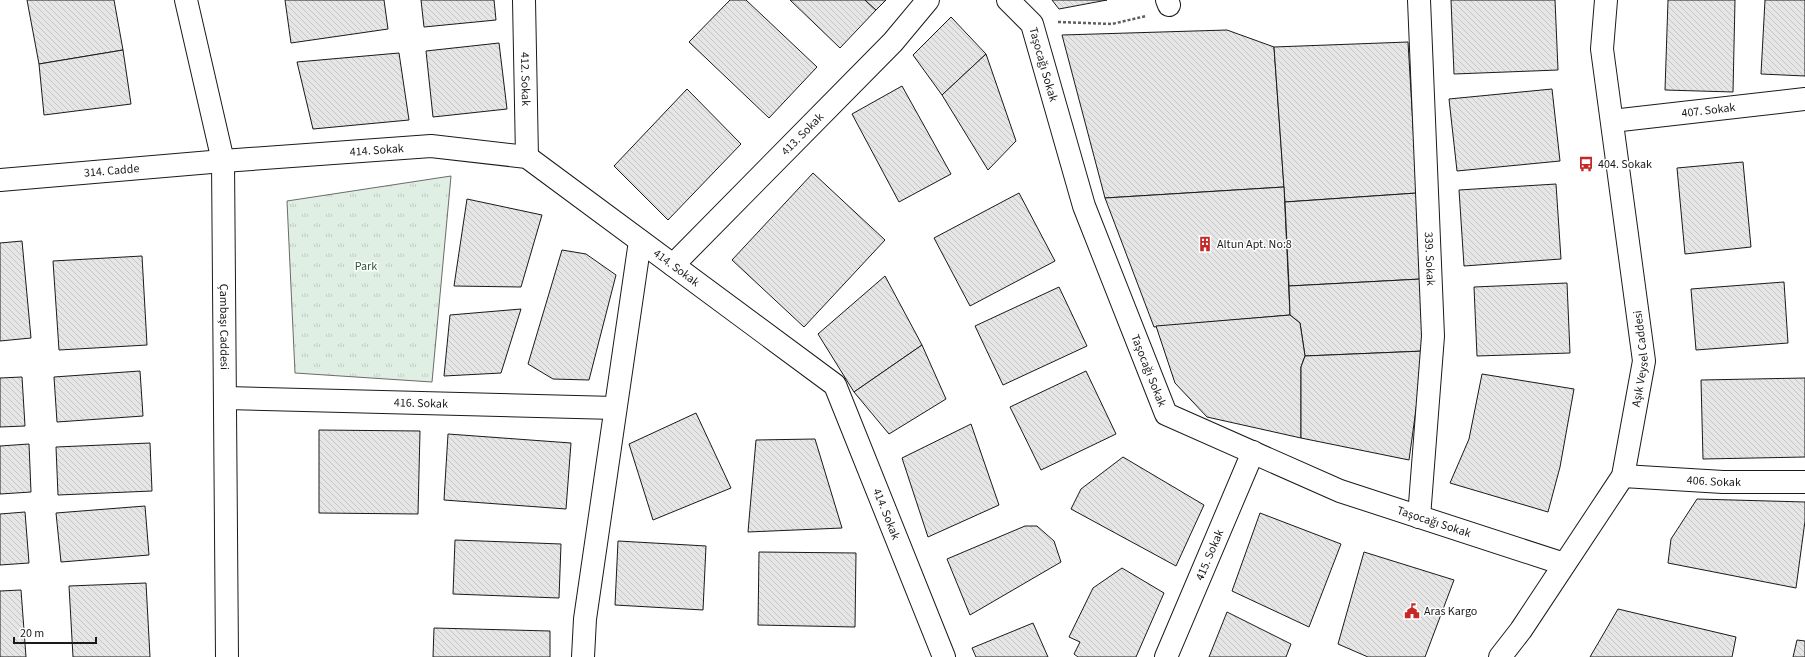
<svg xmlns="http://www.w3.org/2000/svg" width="1805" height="657" viewBox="0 0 1805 657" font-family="'Source Sans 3',sans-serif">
<defs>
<pattern id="grass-tufts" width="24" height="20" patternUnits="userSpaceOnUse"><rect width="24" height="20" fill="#e0efe3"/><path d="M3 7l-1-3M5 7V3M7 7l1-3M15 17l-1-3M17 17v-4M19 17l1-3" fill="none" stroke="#c0ccc2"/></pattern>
<pattern id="building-back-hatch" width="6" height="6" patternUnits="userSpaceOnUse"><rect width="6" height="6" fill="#e6e6e6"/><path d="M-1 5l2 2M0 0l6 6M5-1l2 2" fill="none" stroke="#c5c5c5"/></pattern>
</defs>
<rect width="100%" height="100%" fill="#fff"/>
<polygon fill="url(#grass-tufts)" stroke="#6a6a6a" points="451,176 432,382 295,373 287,201"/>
<g fill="url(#building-back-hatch)" stroke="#1a1a1a">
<polygon points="27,0 114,0 123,50 39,64"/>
<polygon points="285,0 384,0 388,29 291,43"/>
<polygon points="421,0 494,0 496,20 424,27"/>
<polygon points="730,0 746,0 817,67 769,118 689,42"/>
<polygon points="790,0 865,0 876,10 840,48"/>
<polygon points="865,0 886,0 876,10"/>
<polygon points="1052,0 1107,0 1059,9"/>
<polygon points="1451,0 1555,0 1558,70 1454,74"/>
<polygon points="1668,0 1735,0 1733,92 1665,90"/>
<polygon points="1765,0 1805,0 1805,76 1761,74"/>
<polygon points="951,17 986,54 942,95 913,55"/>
<polygon points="1227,30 1274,47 1284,187 1105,198 1062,35"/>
<polygon points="1408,42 1417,193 1285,202 1274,47"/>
<polygon points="499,43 507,109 433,117 426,51"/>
<polygon points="123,50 131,104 44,115 39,64"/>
<polygon points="399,53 409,120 313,129 297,62"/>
<polygon points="986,54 1016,141 988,170 942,95"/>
<polygon points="902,86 951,174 899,202 852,114"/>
<polygon points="687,89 741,144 668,220 614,166"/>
<polygon points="1552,89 1560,161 1457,171 1449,99"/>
<polygon points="1743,162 1751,247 1685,254 1677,168"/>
<polygon points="813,173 885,240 804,327 732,260"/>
<polygon points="1556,184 1561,259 1464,266 1459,190"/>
<polygon points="1284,187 1290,315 1154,327 1105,198"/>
<polygon points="1019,193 1055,261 970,306 934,238"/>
<polygon points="1417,193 1421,279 1289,286 1285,202"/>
<polygon points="467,199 542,215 521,287 454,286"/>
<polygon points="22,241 31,338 0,341 0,243"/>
<polygon points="562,250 586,254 616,275 589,380 553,379 528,364"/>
<polygon points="142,256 147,345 59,350 53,261"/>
<polygon points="885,276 922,345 854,392 818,334"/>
<polygon points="1421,279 1424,351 1305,356 1300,323 1290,315 1289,286"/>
<polygon points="1784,282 1788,343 1696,350 1691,289"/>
<polygon points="1567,283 1570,353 1477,356 1474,287"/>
<polygon points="1059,287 1087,346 1003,385 975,326"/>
<polygon points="521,309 501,373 444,376 450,315"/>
<polygon points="1290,315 1300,323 1305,356 1301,367 1301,438 1207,417 1175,383 1156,326"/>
<polygon points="922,345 946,399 889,434 854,392"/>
<polygon points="1424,351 1409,460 1301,438 1301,367 1305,356"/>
<polygon points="140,371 143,416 57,422 54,377"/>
<polygon points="1086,371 1116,434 1041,470 1010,407"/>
<polygon points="1482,374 1574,389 1560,467 1548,512 1450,483 1469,439"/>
<polygon points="22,377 25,426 0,427 0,378"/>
<polygon points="1805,378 1805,457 1703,459 1701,380"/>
<polygon points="696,413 731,488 653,520 629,444"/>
<polygon points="971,424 999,505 928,537 902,458"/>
<polygon points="319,430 420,431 418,514 319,513"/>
<polygon points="448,434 571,443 566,509 444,500"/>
<polygon points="815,439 842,528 748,532 756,440"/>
<polygon points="150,443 152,491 58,495 56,447"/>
<polygon points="29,444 31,492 0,494 0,446"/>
<polygon points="1123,457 1204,505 1176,566 1071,509 1081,489"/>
<polygon points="1697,499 1805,502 1805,521 1796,588 1668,563 1671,539"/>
<polygon points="145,506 149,555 61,562 56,513"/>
<polygon points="25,512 29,563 0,565 0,514"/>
<polygon points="1260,513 1341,544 1309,627 1232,591"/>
<polygon points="1025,526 1037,526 1054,541 1061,562 970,615 947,559"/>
<polygon points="455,540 561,544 559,598 453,594"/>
<polygon points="618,541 706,546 703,610 615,605"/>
<polygon points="759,552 856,553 855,627 758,625"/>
<polygon points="1364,552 1454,580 1425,657 1368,657 1338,644"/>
<polygon points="1122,568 1164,593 1136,657 1078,657 1074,654 1080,642 1069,637 1093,588"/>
<polygon points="146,583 150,657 73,657 69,586"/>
<polygon points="21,590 26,657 0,657 0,591"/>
<polygon points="1618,609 1736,637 1732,657 1590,657"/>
<polygon points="1227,612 1291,644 1286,657 1209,657"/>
<polygon points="1033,623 1048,657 976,657 972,648"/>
<polygon points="434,628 550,631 550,657 433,657"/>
<polygon points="1797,640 1805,641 1805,657 1793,657"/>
</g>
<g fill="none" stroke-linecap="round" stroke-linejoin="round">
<g stroke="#1a1a1a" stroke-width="24">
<g id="minor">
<path id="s1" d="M 524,0 L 527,157"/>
<path id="s2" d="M 1008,0 L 1032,24 L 1084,206 L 1166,414 L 1340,491 L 1564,564"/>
<polyline points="1167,0 1169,5"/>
<path id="s3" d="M 1419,0 L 1433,336 L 1419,517"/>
<path id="s4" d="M 1612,121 L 1805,99"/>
<path id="s5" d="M 0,180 L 223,161 L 431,146 L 527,157 L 835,385 L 944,657"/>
<path id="s6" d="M 673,265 L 893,42 L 928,0"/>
<path id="s7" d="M 226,398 L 615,408"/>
<path id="s8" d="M 1623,476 L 1723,482 L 1805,482"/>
<polyline points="583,657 585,619 640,241"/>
<path id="s9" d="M 1166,657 L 1253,452"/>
</g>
</g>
<g stroke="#1a1a1a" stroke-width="24">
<g id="tertiary">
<path id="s10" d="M 1500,657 L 1521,630 L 1623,476 L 1644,361 L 1602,49 L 1606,0"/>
</g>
</g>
<g stroke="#1a1a1a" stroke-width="24">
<g id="secondary">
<path id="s11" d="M 186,0 L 223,161 L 227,657"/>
</g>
</g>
<polyline stroke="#5f5f5f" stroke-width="2.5" stroke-dasharray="3 2" stroke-linecap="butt" points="1058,22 1112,24 1146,16"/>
<use href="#minor" stroke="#fff" stroke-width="22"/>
<use href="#tertiary" stroke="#fff" stroke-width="22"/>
<use href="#secondary" stroke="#fff" stroke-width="22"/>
</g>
<defs>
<g id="bus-bare" transform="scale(1.2)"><path d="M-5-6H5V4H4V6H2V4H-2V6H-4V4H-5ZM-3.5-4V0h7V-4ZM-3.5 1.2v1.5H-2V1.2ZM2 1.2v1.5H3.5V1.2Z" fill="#c62828" stroke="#fff" stroke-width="2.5" paint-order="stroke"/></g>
<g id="building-bare" transform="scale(1.2)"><path d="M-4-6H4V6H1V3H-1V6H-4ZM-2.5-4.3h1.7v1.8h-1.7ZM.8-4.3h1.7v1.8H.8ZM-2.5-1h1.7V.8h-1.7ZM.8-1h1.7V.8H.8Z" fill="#c62828" stroke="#fff" stroke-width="2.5" paint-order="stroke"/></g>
<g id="civic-bare" transform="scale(1.2)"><path d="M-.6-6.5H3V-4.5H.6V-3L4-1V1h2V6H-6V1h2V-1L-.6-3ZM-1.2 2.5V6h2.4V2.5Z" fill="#c62828" stroke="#fff" stroke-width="2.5" paint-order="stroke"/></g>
</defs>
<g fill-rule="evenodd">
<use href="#bus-bare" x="1586" y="164"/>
<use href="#building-bare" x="1205" y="244"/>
<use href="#civic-bare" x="1412" y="611"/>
</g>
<g text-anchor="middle" stroke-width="3" stroke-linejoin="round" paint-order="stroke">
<g font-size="12" fill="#1a1a1a" stroke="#fff">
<text dy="4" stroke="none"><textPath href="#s2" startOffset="76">Taşocağı Sokak</textPath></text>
<text dy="4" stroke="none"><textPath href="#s1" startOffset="79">412. Sokak</textPath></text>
<text dy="4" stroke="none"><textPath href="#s4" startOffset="97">407. Sokak</textPath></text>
<text dy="4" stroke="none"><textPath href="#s6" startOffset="184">413. Sokak</textPath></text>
<text dy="4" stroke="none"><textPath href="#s5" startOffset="378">414. Sokak</textPath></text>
<text dy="4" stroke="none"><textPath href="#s5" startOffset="112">314. Cadde</textPath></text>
<text dy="4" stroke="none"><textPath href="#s3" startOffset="259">339. Sokak</textPath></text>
<text dy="4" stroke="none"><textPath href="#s5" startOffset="715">414. Sokak</textPath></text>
<text dy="4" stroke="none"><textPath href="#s11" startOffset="331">Çambaşı Caddesi</textPath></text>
<text dy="4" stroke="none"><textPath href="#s10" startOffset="338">Aşık Veysel Caddesi</textPath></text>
<text dy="4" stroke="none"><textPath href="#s2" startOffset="400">Taşocağı Sokak</textPath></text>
<text dy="4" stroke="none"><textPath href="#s7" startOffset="195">416. Sokak</textPath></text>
<text dy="4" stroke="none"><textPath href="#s8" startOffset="91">406. Sokak</textPath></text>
<text dy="4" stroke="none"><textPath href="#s5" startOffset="1051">414. Sokak</textPath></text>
<text dy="4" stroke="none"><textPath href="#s2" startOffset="736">Taşocağı Sokak</textPath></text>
<text dy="4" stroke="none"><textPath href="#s9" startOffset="111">415. Sokak</textPath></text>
</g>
<g font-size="12" fill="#1a1a1a" stroke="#fff" text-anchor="start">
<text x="1598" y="168">404. Sokak</text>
<text x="1217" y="248">Altun Apt. No:8</text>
<text x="1424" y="615">Aras Kargo</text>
</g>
<g font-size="12" fill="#2b5a34" stroke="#fff">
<text x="366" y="270">Park</text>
</g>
</g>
<path d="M14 637v6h82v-6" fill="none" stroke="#1a1a1a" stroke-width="2"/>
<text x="20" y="637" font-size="12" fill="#1a1a1a" stroke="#ffffff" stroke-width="3" paint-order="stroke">20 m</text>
</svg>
